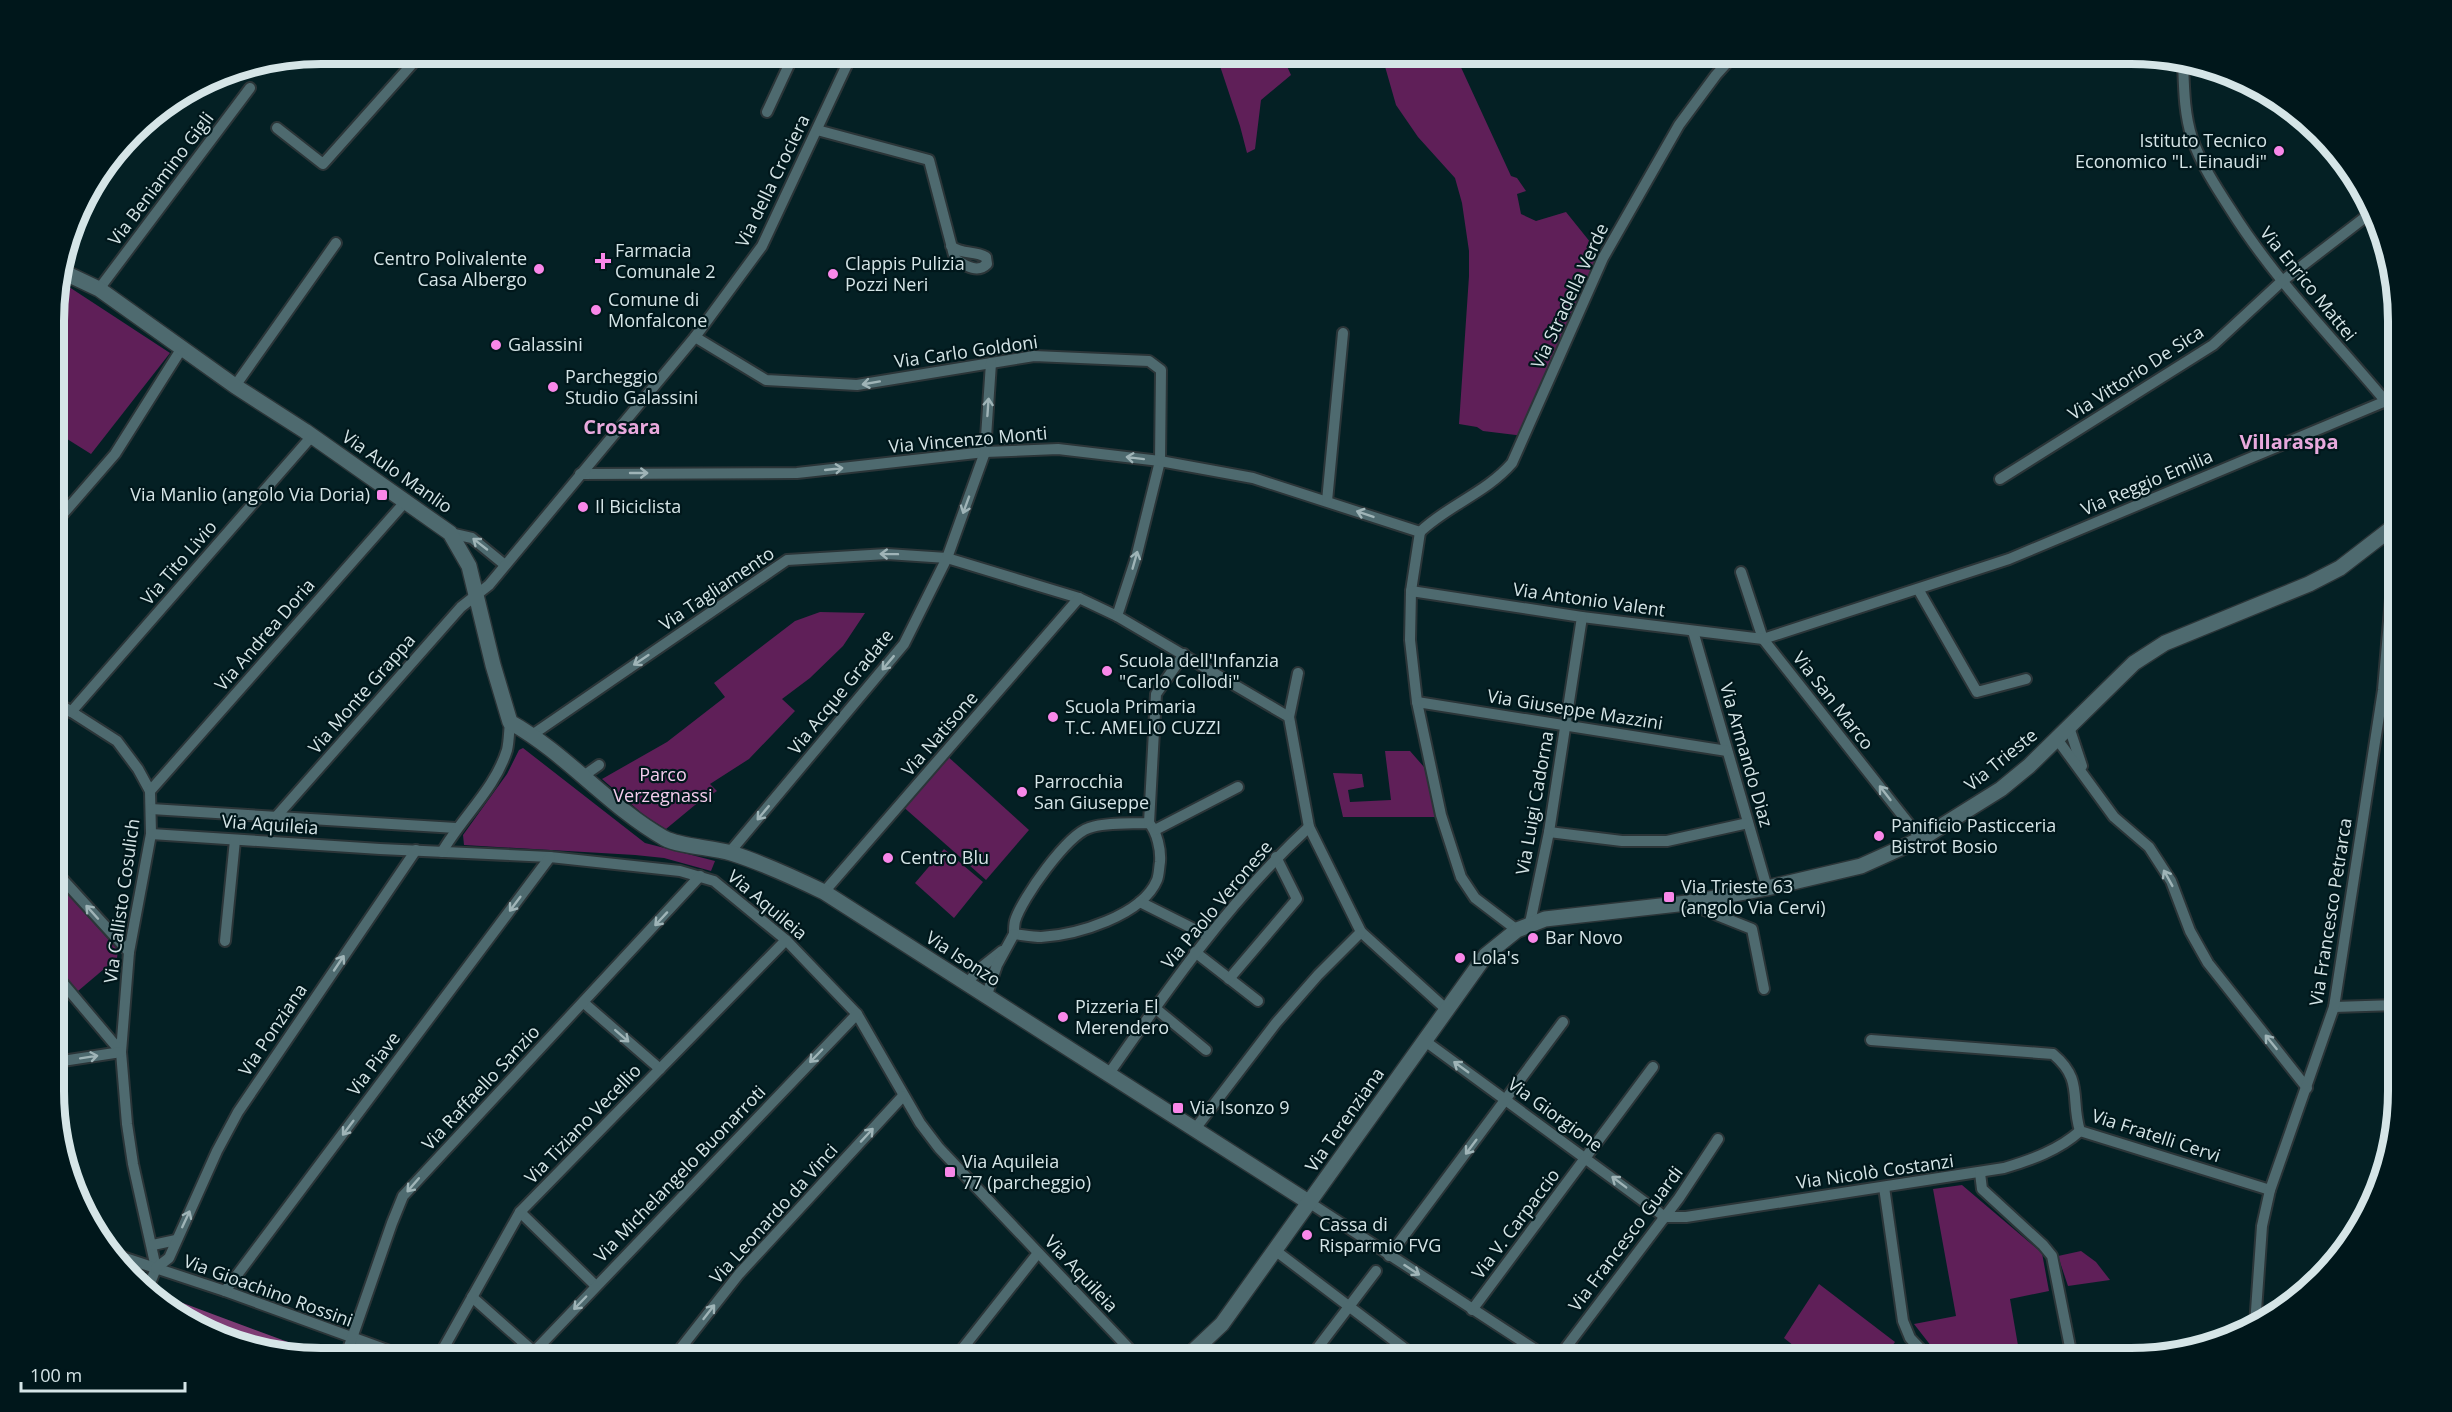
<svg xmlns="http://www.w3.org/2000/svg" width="2452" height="1412" viewBox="0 0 2452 1412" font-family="'Open Sans',sans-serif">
<rect width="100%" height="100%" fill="#042024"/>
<g fill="#5f1f58">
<polygon points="1216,54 1285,54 1285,62 1291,75 1261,100 1255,149 1247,153 1240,126"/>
<polygon points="1391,54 1476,54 1459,63 1511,176 1517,178 1526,191 1517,194 1521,214 1536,221 1566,212 1603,258 1524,436 1483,431 1477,427 1459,424 1469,276 1469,251 1462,203 1455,178 1418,137 1396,105 1384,63"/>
<polygon points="63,283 170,353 91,454 56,432 56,297"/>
<polygon points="820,612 865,613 843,646 810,678 782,699 795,711 749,759 710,784 717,791 695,805 666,829 645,816 602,779 667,742 725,697 714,683 795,621"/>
<polygon points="523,748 645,843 715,861 711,871 664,858 635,855 464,845 463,835 507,774 519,750"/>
<polygon points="1385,751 1410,751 1424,767 1437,817 1343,817 1333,773 1362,774 1364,787 1348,790 1350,802 1391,800"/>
<polygon points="945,754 1029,830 986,880 900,804"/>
<polygon points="944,849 983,882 954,918 915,883"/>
<polygon points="62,888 118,950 117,958 78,991 56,967 56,893"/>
<polygon points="1962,1185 2042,1253 2049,1291 2010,1299 2020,1357 1943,1358 1935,1351 1914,1324 1956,1316 1933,1189"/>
<polygon points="2081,1251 2096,1262 2110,1280 2068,1286 2058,1256"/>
<polygon points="1819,1284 1895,1342 1883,1358 1809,1358 1784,1338"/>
</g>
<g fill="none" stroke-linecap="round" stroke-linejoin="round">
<polyline stroke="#7e3c75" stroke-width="12" points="168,1304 311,1357"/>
<g stroke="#2b3538" stroke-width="14">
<g id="street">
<path d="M 2183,61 C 2184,87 2184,113 2192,138 C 2201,164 2216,187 2231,210 C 2278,285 2341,346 2397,415"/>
<polyline points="767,112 794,54"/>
<polyline points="277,128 323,164 421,54"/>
<path d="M 817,130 L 929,160 L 955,259 C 965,265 977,274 987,264 L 986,257 C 974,250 962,255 951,246"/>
<polyline points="99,289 250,88"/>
<polyline points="695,337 766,380 857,385 1034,356 1149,361 1161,370 1160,461 1136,558 1117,616"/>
<polyline points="235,386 336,243"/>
<polyline points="580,474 797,473 985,452 1058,449 1160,461 1253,478 1420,532"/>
<polyline points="2000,479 2213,345 2281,282 2372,212"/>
<polyline points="1327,501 1343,333"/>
<polyline points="56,522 115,454 182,348"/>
<path d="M 1420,532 C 1448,505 1486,493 1512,463 L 1603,258 L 1679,125 L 1716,75 L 1735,54"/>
<polyline points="1420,532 1411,591 1410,640 1417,702 1441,815 1461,877 1475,898 1517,930"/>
<polyline points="450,533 472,538 505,565"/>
<polyline points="1741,572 1763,639 1921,839"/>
<polyline points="1918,589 1977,692 2026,679"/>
<polyline points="1411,591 1582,617 1763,639 2009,559 2386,401"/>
<polyline points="1693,631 1767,888"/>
<polyline points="1298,673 1289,717 1309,827 1361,932 1447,1010"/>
<polyline points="56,702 117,741 138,769 150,791 151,834 129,952 121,1052 127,1124 133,1164 156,1268 149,1286"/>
<polyline points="1417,702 1727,751"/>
<polyline points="71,712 312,436"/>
<polyline points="2069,727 2082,766"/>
<polyline points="532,735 787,560 887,554 947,558 1079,598 1117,616 1289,717"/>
<polyline points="2057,739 2114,817 2149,847 2171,881 2190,931 2208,963 2307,1088"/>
<polyline points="582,777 599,765"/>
<polyline points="150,791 405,502"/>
<polyline points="151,809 456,828"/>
<polyline points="275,818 461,607 489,585 695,337 762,246 852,54"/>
<path d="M 1149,823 C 1157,832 1161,850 1160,862 C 1159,868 1159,875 1157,880 C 1142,916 1076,935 1041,937 C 1032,937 1023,935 1014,934 C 1014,930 1014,925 1015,921 C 1022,898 1067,835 1089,828 C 1107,822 1131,824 1149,823 Z"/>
<polyline points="1149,823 1156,694 1184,654"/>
<polyline points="1155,830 1238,787"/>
<polyline points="1549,832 1622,841 1667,841 1748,823"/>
<polyline points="151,834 380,849 550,857 680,871 714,881 786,940 857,1014 920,1123 939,1148 1138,1358"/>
<path d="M 442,852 C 462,817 495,789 507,750 C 509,742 509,731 510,722"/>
<polyline points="729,853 904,644 947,558 985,452 991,363"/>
<polyline points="56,872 129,952"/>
<polyline points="824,892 1079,598"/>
<polyline points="1140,902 1208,936"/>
<polyline points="1687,903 1752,929 1764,989"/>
<polyline points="1530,923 1549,832 1582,617"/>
<polyline points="225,941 235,840"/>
<polyline points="1195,952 1258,1001"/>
<polyline points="56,975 121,1052"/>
<polyline points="1229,979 1297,899 1276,857"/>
<polyline points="966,985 978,970 1002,951"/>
<polyline points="986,997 997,965 1014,934"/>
<polyline points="584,1003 660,1069"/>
<polyline points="2334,1007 2397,1005"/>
<polyline points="1155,1008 1206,1050"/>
<path d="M 1871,1040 L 2053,1054 C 2084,1080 2070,1099 2080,1131 L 2270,1190"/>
<path d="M 1425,1041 L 1665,1217 L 1686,1217 L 2004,1168 C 2031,1160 2059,1150 2080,1131"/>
<polyline points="56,1062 121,1052"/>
<path d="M 1108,1075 C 1169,987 1230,900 1309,827"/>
<polyline points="1195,1129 1276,1023 1318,975 1361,932"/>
<polyline points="1980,1173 1982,1189 2043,1245 2052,1256 2072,1357"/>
<polyline points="1884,1187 1903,1321 1910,1338 1929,1358"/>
<polyline points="1310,1203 1548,1358"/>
<polyline points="520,1212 596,1286"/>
<polyline points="153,1245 176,1240"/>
<polyline points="1276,1251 1417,1358"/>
<polyline points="116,1255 225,1291 409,1358"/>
<polyline points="1389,1256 1563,1022"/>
<polyline points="156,1268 169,1258 217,1151 238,1112 416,850"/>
<polyline points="225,1291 550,857"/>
<polyline points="472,1297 534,1352"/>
<polyline points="1472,1310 1653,1067"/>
<polyline points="2255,1325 2262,1226 2270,1190 2334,1007 2383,690 2395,552 2387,532"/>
<polyline points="345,1358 392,1223 403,1196 700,876"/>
<polyline points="438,1358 520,1212 786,940"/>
<polyline points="528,1358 857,1014"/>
<polyline points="673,1358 739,1274 903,1096"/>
<polyline points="955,1358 1038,1253"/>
<polyline points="1310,1358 1376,1271"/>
<polyline points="1558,1358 1679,1198 1718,1139"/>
</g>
</g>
<g stroke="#2b3538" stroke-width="18">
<g id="secondary">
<path d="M 61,271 L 99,289 L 235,386 L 305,431 L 450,533 L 469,566 L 493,665 L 510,722 C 566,753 608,806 664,838 C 681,847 711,847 731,853 C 763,863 793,877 824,892 L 1310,1203"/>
<polyline points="1186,1358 1222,1324 1486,955 1517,930 1545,919 1687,903 1767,888 1861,866 1921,839 2001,789 2029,766 2134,663 2165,643 2309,584 2340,568 2397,524"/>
</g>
</g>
<use href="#street" stroke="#4e6a6f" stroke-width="10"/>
<use href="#secondary" stroke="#4e6a6f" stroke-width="15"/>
</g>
<defs><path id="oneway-shaft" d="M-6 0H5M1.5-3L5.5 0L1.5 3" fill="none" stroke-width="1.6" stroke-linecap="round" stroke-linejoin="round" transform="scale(1.5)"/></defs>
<g stroke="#9fb4b7">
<use href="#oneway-shaft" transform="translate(871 383) rotate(170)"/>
<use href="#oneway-shaft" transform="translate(988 407) rotate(-86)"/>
<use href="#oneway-shaft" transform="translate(1135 458) rotate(-173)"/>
<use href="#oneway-shaft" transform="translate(834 469) rotate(-6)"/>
<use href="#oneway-shaft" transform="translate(639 473)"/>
<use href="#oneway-shaft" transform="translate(966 505) rotate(110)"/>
<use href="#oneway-shaft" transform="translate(1365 514) rotate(-161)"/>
<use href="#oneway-shaft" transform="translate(480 544) rotate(-142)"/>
<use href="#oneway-shaft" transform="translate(889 554) rotate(-179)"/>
<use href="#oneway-shaft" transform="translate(1135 560) rotate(-74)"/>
<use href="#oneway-shaft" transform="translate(641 660) rotate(146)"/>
<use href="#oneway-shaft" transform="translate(888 663) rotate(130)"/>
<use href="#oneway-shaft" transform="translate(1885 793) rotate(-128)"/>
<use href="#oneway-shaft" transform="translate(763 813) rotate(130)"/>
<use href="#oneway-shaft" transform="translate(2168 878) rotate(-119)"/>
<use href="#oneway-shaft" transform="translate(515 904) rotate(127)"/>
<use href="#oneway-shaft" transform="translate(92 912) rotate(-132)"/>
<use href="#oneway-shaft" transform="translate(661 919) rotate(133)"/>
<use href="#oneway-shaft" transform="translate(339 963) rotate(-56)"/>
<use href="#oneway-shaft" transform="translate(622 1036) rotate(41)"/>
<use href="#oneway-shaft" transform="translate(2271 1042) rotate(-129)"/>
<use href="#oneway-shaft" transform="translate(816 1056) rotate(134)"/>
<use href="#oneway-shaft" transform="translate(89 1057) rotate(-9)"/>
<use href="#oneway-shaft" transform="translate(1461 1067) rotate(-144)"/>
<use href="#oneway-shaft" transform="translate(348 1128) rotate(127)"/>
<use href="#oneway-shaft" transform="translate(867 1135) rotate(-47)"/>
<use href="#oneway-shaft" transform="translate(1471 1147) rotate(127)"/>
<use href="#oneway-shaft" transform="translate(1619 1182) rotate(-143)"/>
<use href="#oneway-shaft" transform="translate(413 1185) rotate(131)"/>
<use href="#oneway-shaft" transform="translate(186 1219) rotate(-65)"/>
<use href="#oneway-shaft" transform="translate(1412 1270) rotate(33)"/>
<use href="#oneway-shaft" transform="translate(580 1303) rotate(134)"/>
<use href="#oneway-shaft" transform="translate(709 1312) rotate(-52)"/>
</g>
<g fill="#f987e9" stroke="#00171b" stroke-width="2">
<circle cx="2279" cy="151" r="6"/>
<path d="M600 252h6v6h6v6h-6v6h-6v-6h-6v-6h6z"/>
<circle cx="539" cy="269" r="6"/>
<circle cx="833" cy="274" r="6"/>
<circle cx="596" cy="310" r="6"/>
<circle cx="496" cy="345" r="6"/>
<circle cx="553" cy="387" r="6"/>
<rect x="376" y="489" width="12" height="12" rx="3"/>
<circle cx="583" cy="507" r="6"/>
<circle cx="1107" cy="671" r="6"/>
<circle cx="1053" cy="717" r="6"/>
<circle cx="1022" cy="792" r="6"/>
<circle cx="1879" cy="836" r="6"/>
<circle cx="888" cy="858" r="6"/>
<rect x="1663" y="891" width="12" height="12" rx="3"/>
<circle cx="1533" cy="938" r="6"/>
<circle cx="1460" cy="958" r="6"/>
<circle cx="1063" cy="1017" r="6"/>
<rect x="1172" y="1102" width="12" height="12" rx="3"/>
<rect x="944" y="1166" width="12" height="12" rx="3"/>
<circle cx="1307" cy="1235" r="6"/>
</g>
<g text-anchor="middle" stroke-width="4.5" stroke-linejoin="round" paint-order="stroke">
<g font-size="18" fill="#d5e5e7" stroke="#00171b" text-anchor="start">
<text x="2267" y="147" text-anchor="end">Istituto Tecnico<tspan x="2267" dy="21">Economico "L. Einaudi"</tspan></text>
<text x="615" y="257">Farmacia<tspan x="615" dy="21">Comunale 2</tspan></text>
<text x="527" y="265" text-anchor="end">Centro Polivalente<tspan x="527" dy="21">Casa Albergo</tspan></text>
<text x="845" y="270">Clappis Pulizia<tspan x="845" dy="21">Pozzi Neri</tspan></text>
<text x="608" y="306">Comune di<tspan x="608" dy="21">Monfalcone</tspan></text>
<text x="508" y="351">Galassini</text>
<text x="565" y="383">Parcheggio<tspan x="565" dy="21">Studio Galassini</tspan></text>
<text x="370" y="501" text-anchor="end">Via Manlio (angolo Via Doria)</text>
<text x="595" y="513">Il Biciclista</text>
<text x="1119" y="667">Scuola dell'Infanzia<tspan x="1119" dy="21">"Carlo Collodi"</tspan></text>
<text x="1065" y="713">Scuola Primaria<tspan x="1065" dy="21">T.C. AMELIO CUZZI</tspan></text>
<text x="1034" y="788">Parrocchia<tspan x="1034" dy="21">San Giuseppe</tspan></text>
<text x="1891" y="832">Panificio Pasticceria<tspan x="1891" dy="21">Bistrot Bosio</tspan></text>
<text x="900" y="864">Centro Blu</text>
<text x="1681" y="893">Via Trieste 63<tspan x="1681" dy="21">(angolo Via Cervi)</tspan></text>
<text x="1545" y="944">Bar Novo</text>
<text x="1472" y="964">Lola's</text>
<text x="1075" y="1013">Pizzeria El<tspan x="1075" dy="21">Merendero</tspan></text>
<text x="1190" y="1114">Via Isonzo 9</text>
<text x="962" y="1168">Via Aquileia<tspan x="962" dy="21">77 (parcheggio)</tspan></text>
<text x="1319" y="1231">Cassa di<tspan x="1319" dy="21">Risparmio FVG</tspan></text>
</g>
<g font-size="18" fill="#d5e5e7" stroke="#00171b">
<text transform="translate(161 179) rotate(-53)" y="6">Via Beniamino Gigli</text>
<text transform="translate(773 181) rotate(-64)" y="6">Via della Crociera</text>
<text transform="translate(2308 284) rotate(51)" y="6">Via Enrico Mattei</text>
<text transform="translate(1570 296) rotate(-65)" y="6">Via Stradella Verde</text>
<text transform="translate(966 352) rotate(-8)" y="6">Via Carlo Goldoni</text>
<text transform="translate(2136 373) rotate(-33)" y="6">Via Vittorio De Sica</text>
<text transform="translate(968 440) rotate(-5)" y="6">Via Vincenzo Monti</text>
<text transform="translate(397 472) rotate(35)" y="6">Via Aulo Manlio</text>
<text transform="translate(2147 483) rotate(-23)" y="6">Via Reggio Emilia</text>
<text transform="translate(179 563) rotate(-49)" y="6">Via Tito Livio</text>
<text transform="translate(717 589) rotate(-34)" y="6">Via Tagliamento</text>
<text transform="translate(1589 600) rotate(8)" y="6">Via Antonio Valent</text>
<text transform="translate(265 635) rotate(-49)" y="6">Via Andrea Doria</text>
<text transform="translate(841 692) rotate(-51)" y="6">Via Acque Gradate</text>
<text transform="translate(362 694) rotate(-49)" y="6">Via Monte Grappa</text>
<text transform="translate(1833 701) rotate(52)" y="6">Via San Marco</text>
<text transform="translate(1575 710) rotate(9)" y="6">Via Giuseppe Mazzini</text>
<text transform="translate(940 734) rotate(-49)" y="6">Via Natisone</text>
<text transform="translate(1746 755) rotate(74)" y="6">Via Armando Diaz</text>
<text transform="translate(2001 760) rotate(-39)" y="6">Via Trieste</text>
<text transform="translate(1535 803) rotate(-80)" y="6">Via Luigi Cadorna</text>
<text transform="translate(270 825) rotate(4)" y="6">Via Aquileia</text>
<text transform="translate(122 901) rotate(-82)" y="6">Via Callisto Cosulich</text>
<text transform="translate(767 905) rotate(40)" y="6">Via Aquileia</text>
<text transform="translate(1217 905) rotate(-50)" y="6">Via Paolo Veronese</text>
<text transform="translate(2331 912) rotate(-81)" y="6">Via Francesco Petrarca</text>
<text transform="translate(963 959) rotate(33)" y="6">Via Isonzo</text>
<text transform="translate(273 1030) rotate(-56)" y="6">Via Ponziana</text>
<text transform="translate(374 1064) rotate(-53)" y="6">Via Piave</text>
<text transform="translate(481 1088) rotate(-47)" y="6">Via Raffaello Sanzio</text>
<text transform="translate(1555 1115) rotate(36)" y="6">Via Giorgione</text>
<text transform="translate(1345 1120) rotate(-55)" y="6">Via Terenziana</text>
<text transform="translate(583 1124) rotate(-46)" y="6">Via Tiziano Vecellio</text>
<text transform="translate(2156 1136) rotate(18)" y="6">Via Fratelli Cervi</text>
<text transform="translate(1875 1172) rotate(-8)" y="6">Via Nicolò Costanzi</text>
<text transform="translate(680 1174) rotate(-46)" y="6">Via Michelangelo Buonarroti</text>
<text transform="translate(774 1214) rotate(-48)" y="6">Via Leonardo da Vinci</text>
<text transform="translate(1516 1224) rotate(-53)" y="6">Via V. Carpaccio</text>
<text transform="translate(1626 1239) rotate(-53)" y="6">Via Francesco Guardi</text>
<text transform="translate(1081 1274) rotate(47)" y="6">Via Aquileia</text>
<text transform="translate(268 1291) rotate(20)" y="6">Via Gioachino Rossini</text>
</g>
<g font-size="18" fill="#f4cded" stroke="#00171b">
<text x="663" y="781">Parco<tspan x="663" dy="21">Verzegnassi</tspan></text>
</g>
<g font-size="20" font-weight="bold" fill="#e8a9dd" stroke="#00171b">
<text x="622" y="434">Crosara</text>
<text x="2289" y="449">Villaraspa</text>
</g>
</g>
<path d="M0 0H2452V1412H0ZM321 64H2131A257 257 0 0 1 2388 321V1091A257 257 0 0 1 2131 1348H321A257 257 0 0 1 64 1091V321A257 257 0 0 1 321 64Z" fill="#00171b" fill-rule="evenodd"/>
<path fill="none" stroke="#d5e5e7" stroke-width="8" d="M321 64H2131A257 257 0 0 1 2388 321V1091A257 257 0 0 1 2131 1348H321A257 257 0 0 1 64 1091V321A257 257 0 0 1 321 64Z"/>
<path d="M21 1382v9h164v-9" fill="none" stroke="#d5e5e7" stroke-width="3"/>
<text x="30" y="1382" font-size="18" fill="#d5e5e7" stroke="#00171b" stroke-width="4.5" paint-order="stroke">100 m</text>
</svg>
